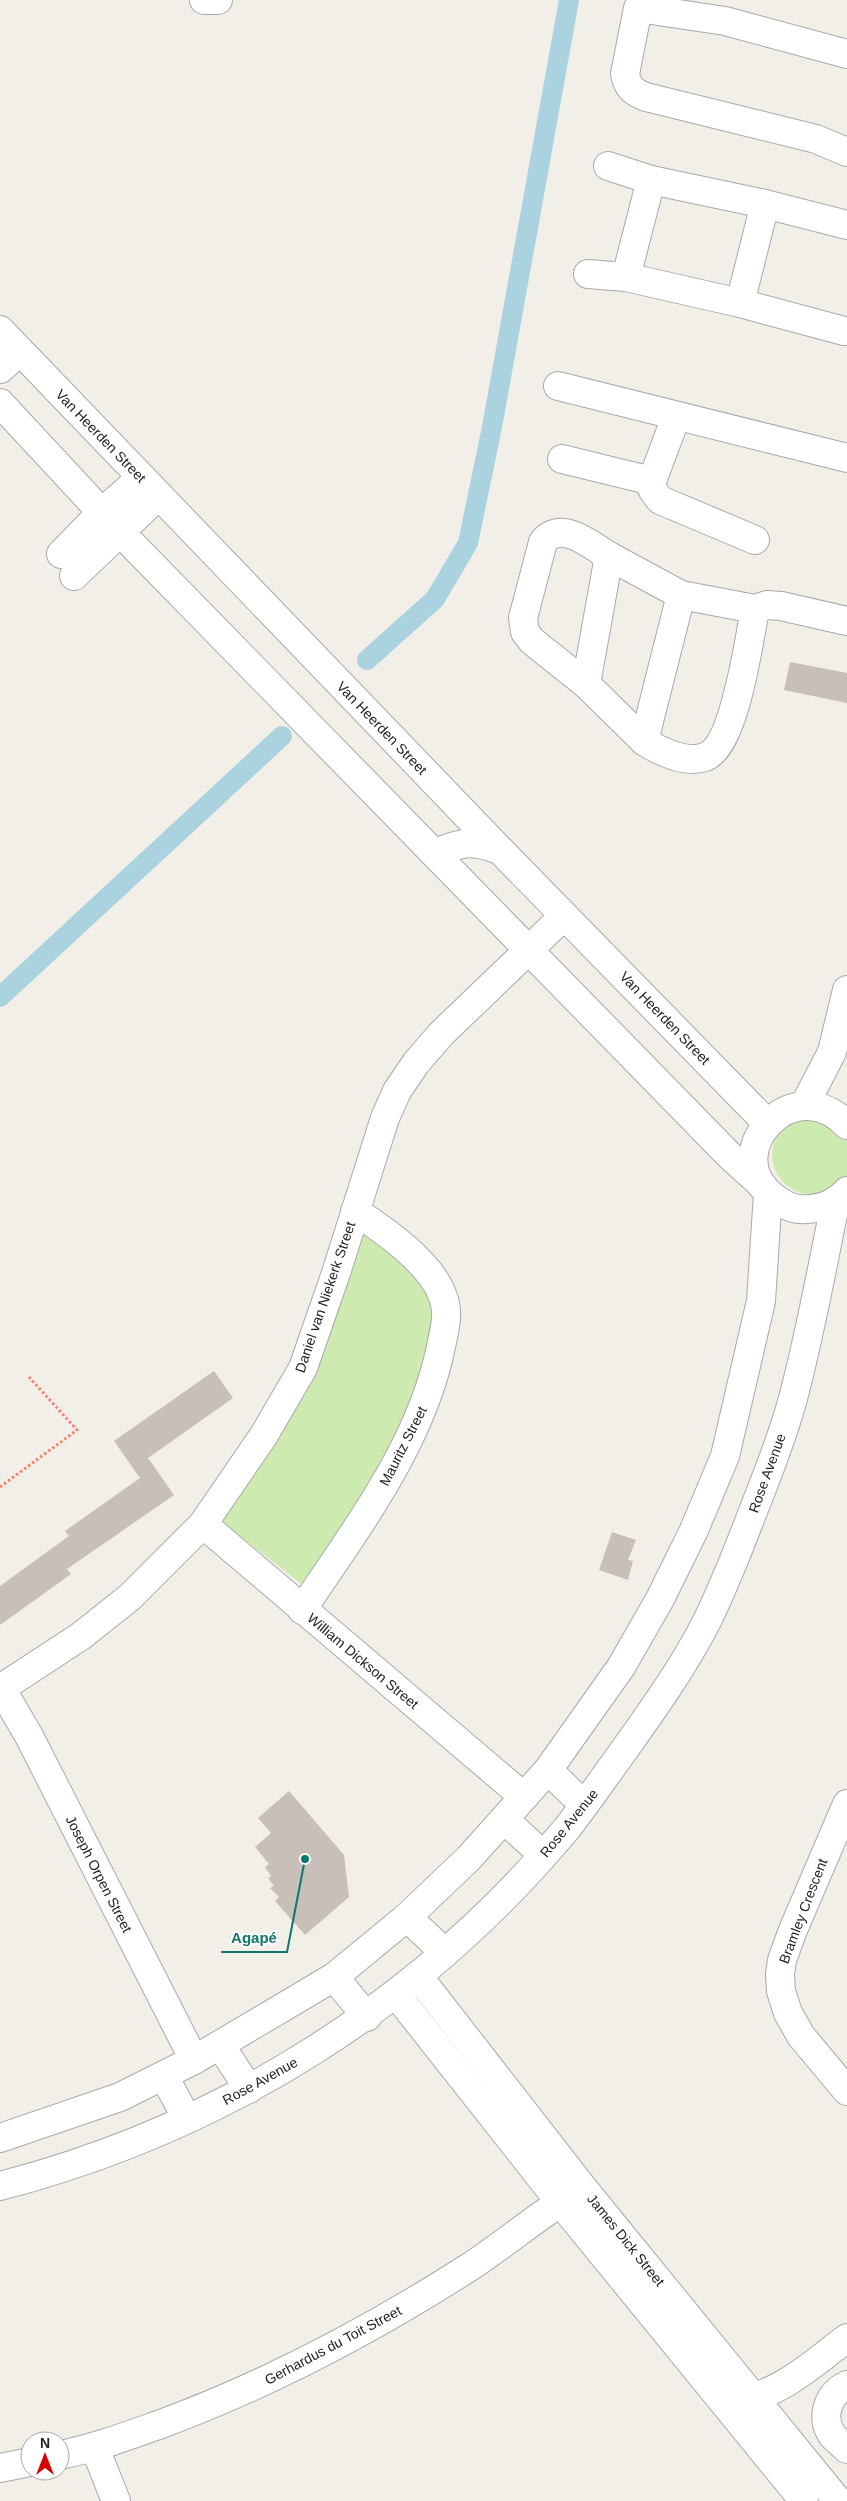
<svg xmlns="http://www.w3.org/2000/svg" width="847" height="2501" viewBox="0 0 847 2501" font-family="Helvetica,sans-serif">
<rect width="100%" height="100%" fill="#f2efe9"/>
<g fill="#cdebb0">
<path d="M 816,1115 L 847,1134 L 847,1177 C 805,1223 749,1168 782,1130 C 784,1128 787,1123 790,1122 C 797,1118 808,1117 816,1115 Z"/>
<polygon points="368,1231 441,1299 425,1382 373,1488 304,1586 222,1522 271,1449 307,1382 357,1236"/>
</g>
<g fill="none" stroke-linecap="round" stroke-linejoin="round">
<g stroke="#aad3df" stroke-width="20">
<polyline points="367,660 435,599 468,543 492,427 569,0"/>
<polyline points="0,997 282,736"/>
</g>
</g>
<g fill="#c7bfb8">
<polygon points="790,662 847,673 847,703 784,690"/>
<polygon points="214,1371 233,1398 148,1458 174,1495 67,1569 71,1574 0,1625 0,1586 69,1536 65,1531 140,1478 114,1441"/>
<polygon points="612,1532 636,1540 628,1560 633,1561 628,1580 599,1570"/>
<polygon points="289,1791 344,1855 349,1897 305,1935 275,1901 279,1897 270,1888 274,1886 268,1878 271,1876 265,1867 269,1864 255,1847 271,1833 258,1818"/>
</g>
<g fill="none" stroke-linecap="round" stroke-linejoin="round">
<g stroke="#a9a9a9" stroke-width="30">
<g id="minor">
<polyline points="204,0 218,0"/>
<path d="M 847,54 L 725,21 L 638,8 L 625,74 C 628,88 633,92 646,97 L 816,139 L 847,152"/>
<polyline points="608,166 651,180"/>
<polyline points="588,274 626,277"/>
<polyline points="740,303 626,277 651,180 765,204"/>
<polyline points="0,330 501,851 767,1123"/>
<polyline points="844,331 740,303 765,204 847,225"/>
<polyline points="0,369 20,351"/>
<polyline points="558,386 847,458"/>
<polyline points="0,403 119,531 729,1155 763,1186"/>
<polyline points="676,417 652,481 652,489 660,500 755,540"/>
<polyline points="562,459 652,481"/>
<polyline points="61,554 101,513 141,478"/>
<polyline points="74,576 158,496"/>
<path d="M 755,609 C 749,640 735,746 705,757 C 686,764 659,751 644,741 L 681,595 L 755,609 L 767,605 L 781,606 L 847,621"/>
<path d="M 586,684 L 532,641 L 525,632 L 523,618 L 543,542 C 560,519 591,545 609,556"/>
<polyline points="644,741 586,684 609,556 681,595"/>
<path d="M 435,853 C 462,842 474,839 501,851"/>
<polyline points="804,1106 832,1052 847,990"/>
<path d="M 847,1191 C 835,1205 817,1210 799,1209 C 788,1208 780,1202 772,1196 C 718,1153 793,1068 847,1125"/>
<polyline points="203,1524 524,1797"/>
<path d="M 302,1610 C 357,1527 423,1442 442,1342 C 445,1327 449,1312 443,1297 C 432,1263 384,1230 355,1211"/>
<polyline points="1,1688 29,1736 194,2060"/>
<polyline points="0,1689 81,1636 130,1597 203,1524 264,1435 303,1368 336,1273 385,1118 397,1091 416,1063 441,1034 564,916"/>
<polyline points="548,1770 584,1805"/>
<polyline points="847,1804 793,1930 782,1960 780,1974 781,1991 788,2013 801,2036 847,2091"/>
<polyline points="505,1820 543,1855"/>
<polyline points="407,1917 445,1953"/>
<polyline points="418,1976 583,2188 838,2501"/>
<polyline points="334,1977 367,2017"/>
<polyline points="396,1994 560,2202 804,2501"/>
<polyline points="220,2045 249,2089"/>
<polyline points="164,2076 187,2119"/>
<polyline points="0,2138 120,2097 194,2060 334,1977 407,1917 469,1858 548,1770 621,1667 660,1599 694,1530 725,1456 761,1301 768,1193"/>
<path d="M 0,2186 C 223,2128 421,2004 568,1827 C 585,1805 601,1782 617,1760 C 649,1715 682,1670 707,1621 C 723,1588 737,1553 750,1519 C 765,1481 781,1442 792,1402 C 810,1336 822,1267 836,1200"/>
<path d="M 847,2385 C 828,2394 820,2417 832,2435 C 836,2440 842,2444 847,2449"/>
<path d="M 739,2400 C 780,2395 815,2362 847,2338"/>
<polyline points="95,2448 116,2501"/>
<path d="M 60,2455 C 95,2448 127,2436 161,2424 C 269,2384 371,2330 468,2268 C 505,2244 538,2215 577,2192"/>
<polyline points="0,2468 30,2462"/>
</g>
</g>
<polyline stroke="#fa8072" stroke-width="3" stroke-dasharray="2.5 2.5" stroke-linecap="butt" points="0,1487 77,1430 29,1377"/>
<use href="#minor" stroke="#fff" stroke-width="28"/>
</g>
<g text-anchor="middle" stroke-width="4" stroke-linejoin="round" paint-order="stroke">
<g font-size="14" fill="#222" stroke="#fff">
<text transform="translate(101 436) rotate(46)" y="5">Van Heerden Street</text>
<text transform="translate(382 728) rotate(46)" y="5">Van Heerden Street</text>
<text transform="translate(665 1018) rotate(46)" y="5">Van Heerden Street</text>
<text transform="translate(325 1297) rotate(-71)" y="5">Daniel van Niekerk Street</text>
<text transform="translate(403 1446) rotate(-63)" y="5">Mauritz Street</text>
<text transform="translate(767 1473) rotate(-70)" y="5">Rose Avenue</text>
<text transform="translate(363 1661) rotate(40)" y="5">William Dickson Street</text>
<text transform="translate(569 1823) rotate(-51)" y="5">Rose Avenue</text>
<text transform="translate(99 1874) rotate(63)" y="5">Joseph Orpen Street</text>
<text transform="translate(803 1911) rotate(-69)" y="5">Bramley Crescent</text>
<text transform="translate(260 2081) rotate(-29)" y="5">Rose Avenue</text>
<text transform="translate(626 2240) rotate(51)" y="5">James Dick Street</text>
<text transform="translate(333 2345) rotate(-28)" y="5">Gerhardus du Toit Street</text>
</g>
</g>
<path fill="none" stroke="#0f766e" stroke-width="2" d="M305 1859L287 1952H221"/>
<circle fill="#0f766e" stroke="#fff" stroke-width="2" cx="305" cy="1859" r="5"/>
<g font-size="15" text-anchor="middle" font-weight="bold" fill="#0f766e" stroke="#fff" stroke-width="4" stroke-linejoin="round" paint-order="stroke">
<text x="254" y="1943">Agapé</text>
</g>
<g transform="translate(45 2456)"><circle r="24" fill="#ffffff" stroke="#a7a7a7"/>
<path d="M0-4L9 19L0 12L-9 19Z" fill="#d40000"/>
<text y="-8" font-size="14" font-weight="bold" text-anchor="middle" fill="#222222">N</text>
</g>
</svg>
